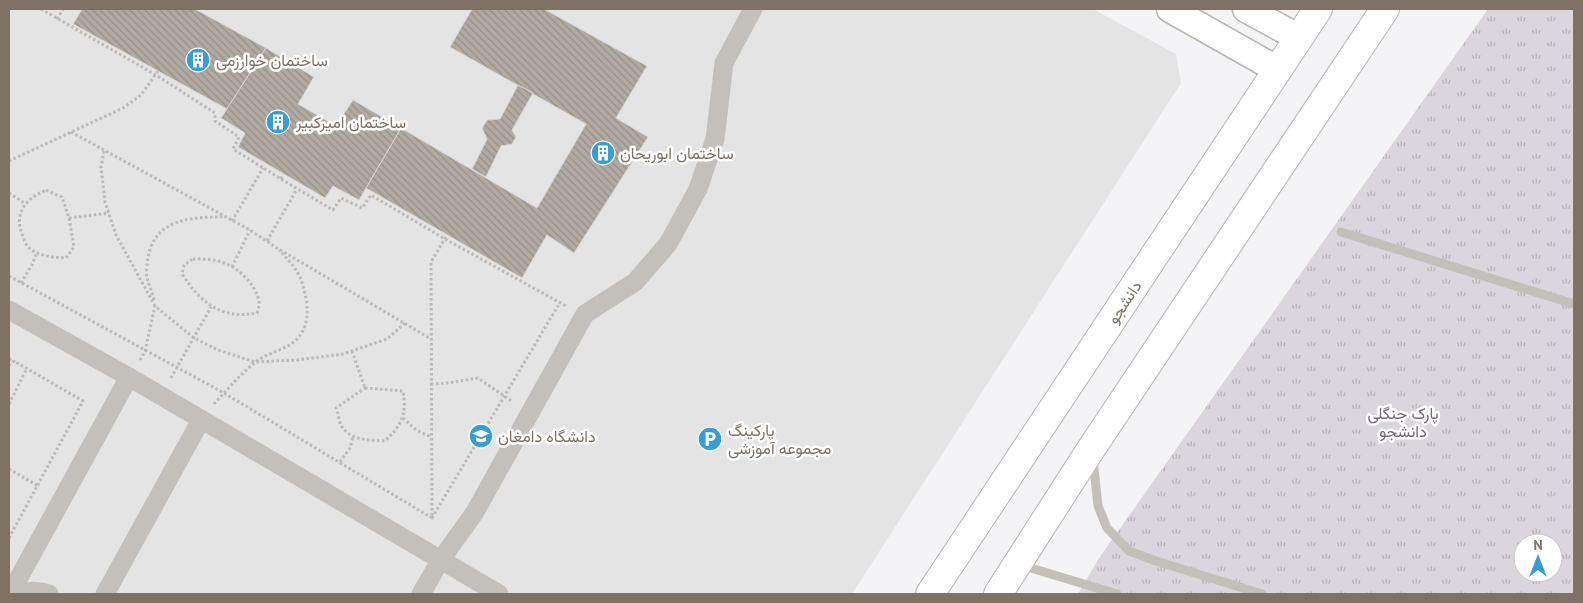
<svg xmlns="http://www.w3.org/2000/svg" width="1583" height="603" viewBox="0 0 1583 603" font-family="'PT Sans',Vazirmatn,sans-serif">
<defs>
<pattern id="park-tufts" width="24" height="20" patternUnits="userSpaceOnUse" patternTransform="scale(1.25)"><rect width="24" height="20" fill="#dbd5dd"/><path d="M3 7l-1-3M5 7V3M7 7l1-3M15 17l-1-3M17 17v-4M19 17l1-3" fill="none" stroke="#b7b1b7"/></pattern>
<pattern id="building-back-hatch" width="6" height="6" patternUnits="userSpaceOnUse" patternTransform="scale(1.25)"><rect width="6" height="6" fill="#b1aaa3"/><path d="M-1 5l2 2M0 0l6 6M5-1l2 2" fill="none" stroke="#958f88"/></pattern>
</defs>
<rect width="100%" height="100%" fill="#f4f4f7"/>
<g fill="#e5e4e4">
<polygon points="9,9 82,9 73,24 227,109 221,118 245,133 238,147 325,198 333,186 366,188 522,278 547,235 574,252 648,137 616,118 647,66 544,9 1093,9 1176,54 1181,83 852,594 9,594"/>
<polygon points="195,9 472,9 450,47 586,124 537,208 353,101 336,126 298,104 313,76"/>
</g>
<path fill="url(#park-tufts)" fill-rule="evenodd" d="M 1488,9 L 1574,9 L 1574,594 L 1078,594 L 1099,558 ZM 1523,543 L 1553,543 L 1553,573 L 1523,573 Z"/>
<g fill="url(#building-back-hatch)" stroke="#d7d6d8">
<polygon points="82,9 195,9 266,48 227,109 73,24"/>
<polygon points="472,9 544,9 647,66 616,118 648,137 574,253 547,235 522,278 366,188 401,128 537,208 586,124 450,47"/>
<polygon points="266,48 314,77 298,104 336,126 353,100 401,128 359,200 333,186 325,198 238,147 245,133 221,118"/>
<polygon points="518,85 533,93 512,130 516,137 512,144 501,146 486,177 472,169 487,139 482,128 487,120 500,119"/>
</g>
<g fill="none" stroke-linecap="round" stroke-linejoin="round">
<g stroke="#b8b4ae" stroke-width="29">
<g id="secondary">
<polyline points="1170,9 1278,70"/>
<polyline points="1246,9 1299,38"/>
</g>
</g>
<g stroke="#b8b4af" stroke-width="30">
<g id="primary">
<polyline points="930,594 1318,9"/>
<polyline points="998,594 1091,449 1385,9"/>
</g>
</g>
<g stroke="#bcb9b6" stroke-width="3" stroke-dasharray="2.5 2.5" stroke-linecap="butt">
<polyline points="41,9 156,75 215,113 215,121 239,137 233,149 281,179 333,210 341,198 362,208 371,195 445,239 566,306"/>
<polyline points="57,19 63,9"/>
<polyline points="71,132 250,230 277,248 431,339"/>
<polyline points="104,151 101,167 105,202 116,235 155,306 194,338 218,350 255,362 297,360 343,354 387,339 405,323"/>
<polyline points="9,161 123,108 141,95 158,71"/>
<polyline points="281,179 283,174"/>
<path d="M 46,190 L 62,197 L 69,218 L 74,247 L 66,258 C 53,257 39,257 28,247 C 26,245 24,240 23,236 C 13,214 25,199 46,190 Z"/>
<polyline points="9,193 26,204"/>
<polyline points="69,218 109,213"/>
<polyline points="232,221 263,168"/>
<polyline points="267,241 297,189"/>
<path d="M 193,259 C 203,259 214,259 224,263 C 239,268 257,286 259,302 C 260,305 258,309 257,313 C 221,320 200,302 182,274 L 184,265 Z"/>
<polyline points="232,267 250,230"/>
<polyline points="9,276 224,393 432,518 431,262 447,235"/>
<polyline points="21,283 32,265 37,252"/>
<path d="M 154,300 C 152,292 149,285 147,278 C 146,272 147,264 148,258 C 154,219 191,217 223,217"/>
<polyline points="352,351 365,388"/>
<polyline points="9,359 14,361 9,365"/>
<polyline points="140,360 145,351 155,306"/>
<polyline points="171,378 211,307"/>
<polyline points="431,384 447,383 478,378 513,402"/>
<path d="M 365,388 L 403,391 C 407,414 402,425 385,441 C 370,440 352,441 342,427 C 339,422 338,413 336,408 Z"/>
<polyline points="9,404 27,368"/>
<path d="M 214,404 C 228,389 241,373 257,361 C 269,352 286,350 297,339 C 313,323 307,295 300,277 C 295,267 287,258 279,250"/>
<polyline points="403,418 416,430 431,437"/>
<polyline points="340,462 350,448 353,437"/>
<polyline points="9,469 38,486"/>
<polyline points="432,518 559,304"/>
<polyline points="9,538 83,401 14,361"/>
</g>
<g stroke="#c3c0bb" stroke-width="9">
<polyline points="1341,232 1574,304"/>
<polyline points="1093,459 1098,506 1107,528 1129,551 1156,561 1262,594"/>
<polyline points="1021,565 1117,594"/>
</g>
<g stroke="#c3c0bb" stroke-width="19">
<polyline points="9,310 129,377 499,594"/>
<polyline points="10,594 129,377"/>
<path d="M 22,594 C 30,590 41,591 49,594"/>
<polyline points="105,594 201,420"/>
<polyline points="421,594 440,561 475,512 585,314 635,282 668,244 698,189 715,139 724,63 753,9"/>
</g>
<use href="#secondary" stroke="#fff" stroke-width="26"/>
<use href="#primary" stroke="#fff" stroke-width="28"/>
</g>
<defs>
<g id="building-disc" transform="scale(1.25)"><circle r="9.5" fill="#369ed5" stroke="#fff"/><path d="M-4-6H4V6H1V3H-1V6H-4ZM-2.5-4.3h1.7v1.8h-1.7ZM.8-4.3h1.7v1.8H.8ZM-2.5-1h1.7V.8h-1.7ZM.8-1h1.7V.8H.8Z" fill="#fff"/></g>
<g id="university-disc" transform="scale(1.25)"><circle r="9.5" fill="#369ed5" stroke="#fff"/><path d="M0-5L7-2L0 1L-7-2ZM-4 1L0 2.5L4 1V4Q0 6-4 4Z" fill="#fff"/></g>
<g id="parking-disc" transform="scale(1.25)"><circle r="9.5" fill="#369ed5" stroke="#fff"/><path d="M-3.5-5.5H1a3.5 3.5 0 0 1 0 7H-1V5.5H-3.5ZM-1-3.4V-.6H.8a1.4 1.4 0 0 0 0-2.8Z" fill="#fff"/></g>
</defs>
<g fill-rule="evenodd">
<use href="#building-disc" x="198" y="60"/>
<use href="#building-disc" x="278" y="122"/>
<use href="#building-disc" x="603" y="153"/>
<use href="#university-disc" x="481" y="436"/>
<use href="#parking-disc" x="710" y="439"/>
</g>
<g text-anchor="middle" stroke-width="5" stroke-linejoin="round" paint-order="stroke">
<g font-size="16" fill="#7d7264" stroke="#fff" text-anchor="start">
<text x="216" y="66">ساختمان خوارزمی</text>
<text x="296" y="128">ساختمان امیرکبیر</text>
<text x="620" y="159">ساختمان ابوریحان</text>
<text x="728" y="436">پارکینگ<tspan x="728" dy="18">مجموعه آموزشی</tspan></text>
<text x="498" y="442">دانشگاه دامغان</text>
</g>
<g font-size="16" fill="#7d7264" stroke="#fff">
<text transform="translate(1124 302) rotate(-56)" y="6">دانشجو</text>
</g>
<g font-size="16" fill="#78667a" stroke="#fff">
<text x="1403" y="419">پارک جنگلی<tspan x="1403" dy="18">دانشجو</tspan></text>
</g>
</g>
<rect width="1583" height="603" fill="none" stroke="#7d7264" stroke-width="20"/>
<g transform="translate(1538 558)"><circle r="24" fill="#ffffff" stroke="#cbc7c1"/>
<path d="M0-4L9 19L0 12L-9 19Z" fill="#369ed5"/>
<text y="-8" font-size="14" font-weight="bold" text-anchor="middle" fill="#7d7264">N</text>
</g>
</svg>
